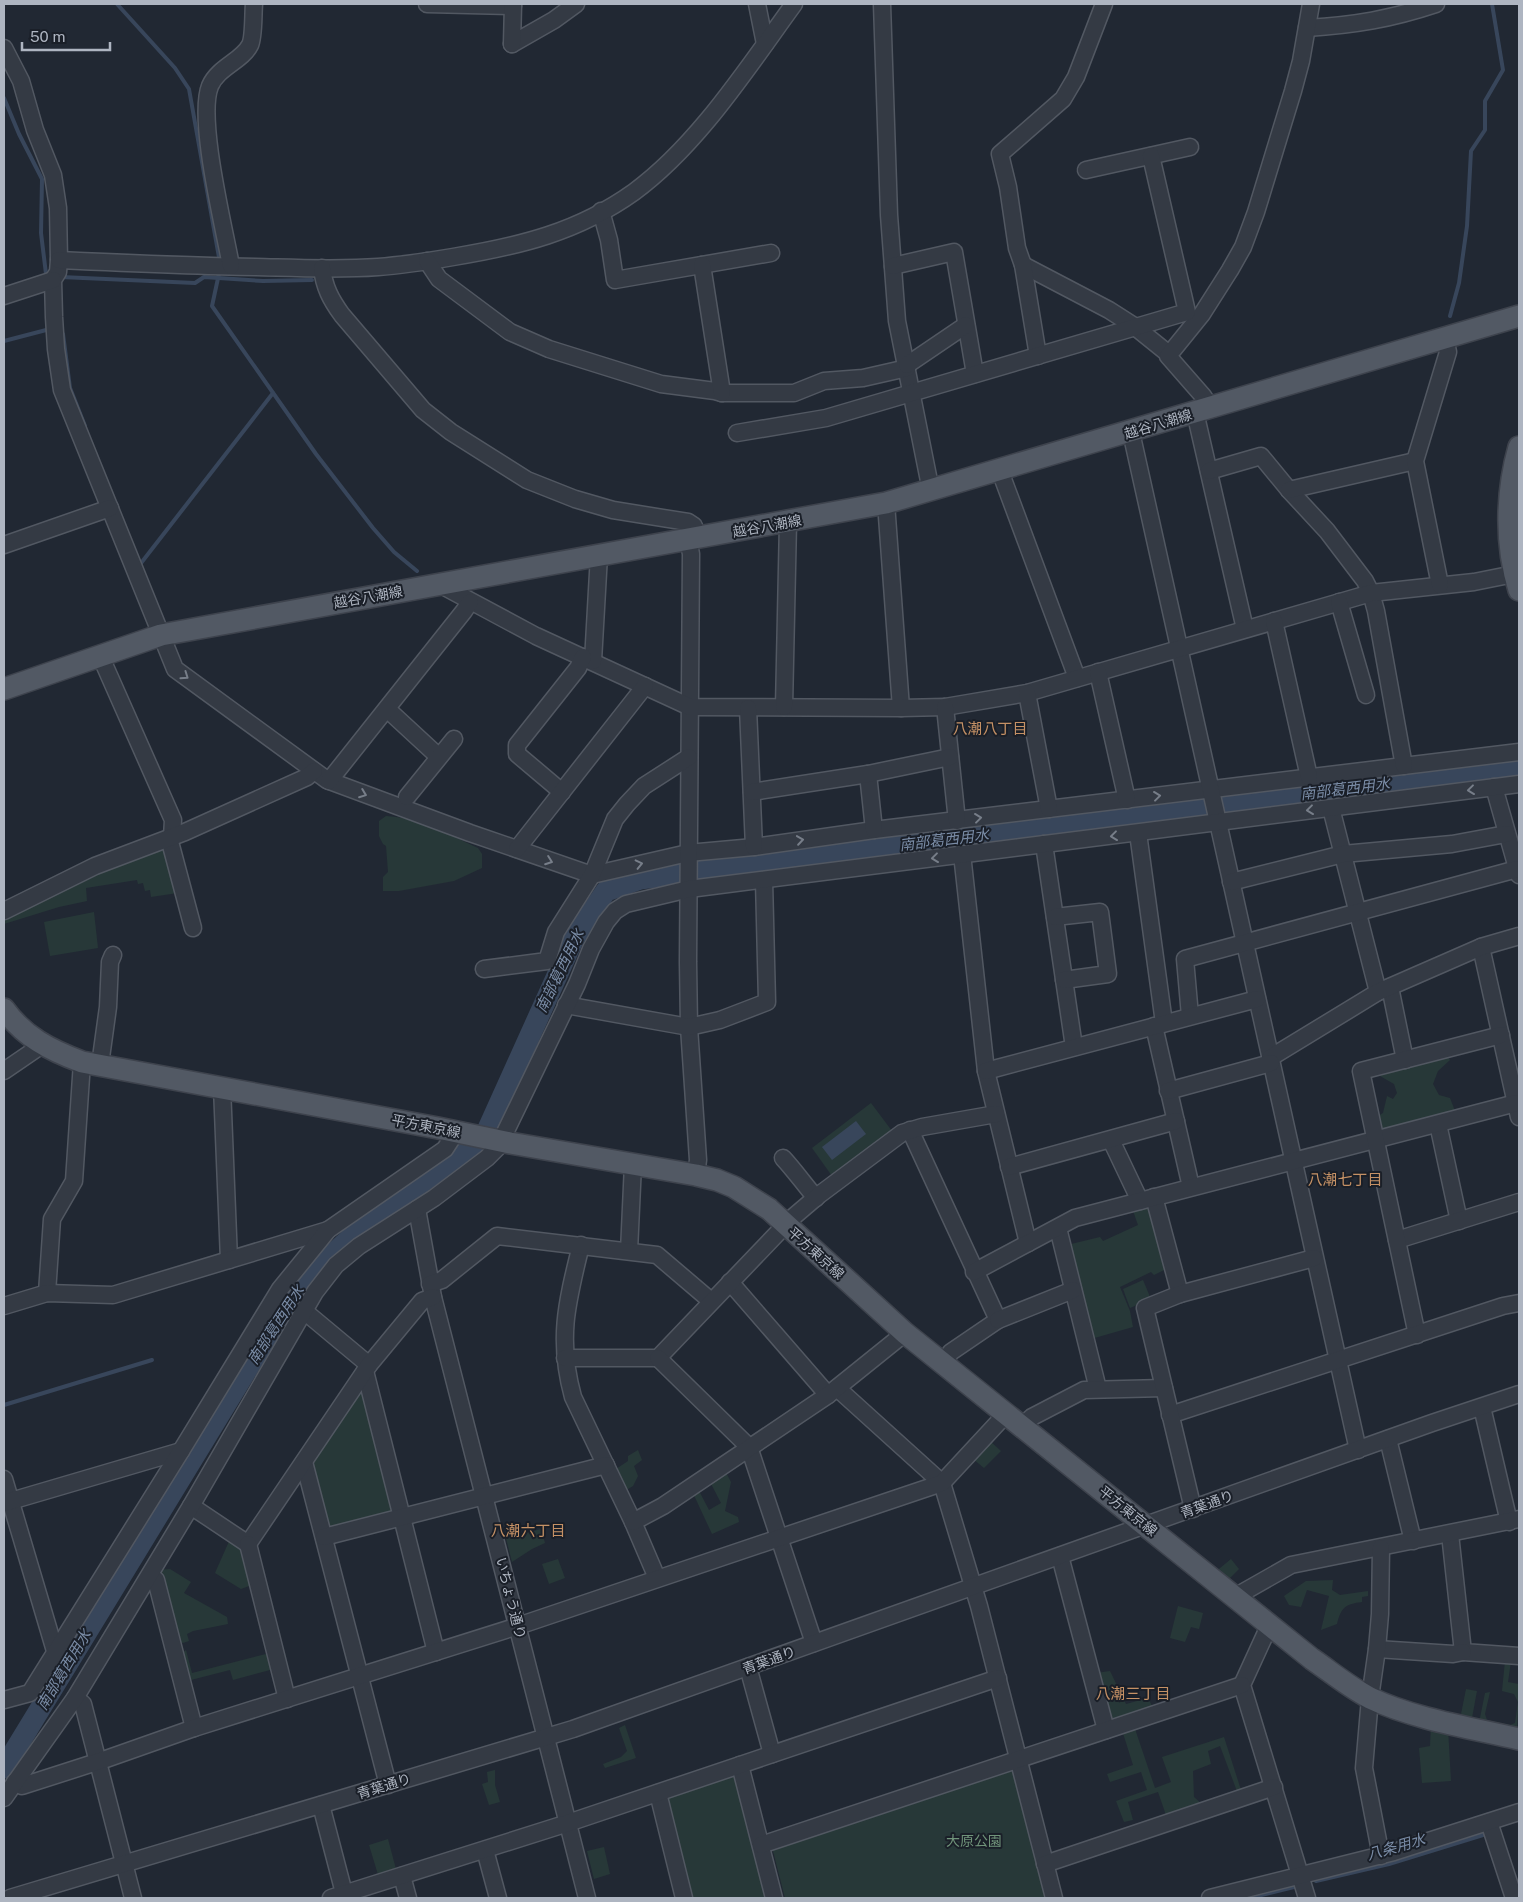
<svg xmlns="http://www.w3.org/2000/svg" width="1523" height="1902" viewBox="0 0 1523 1902" font-family="'Public Sans','Noto Sans JP',sans-serif">
<rect width="100%" height="100%" fill="#212833"/>
<g fill="#273838">
<path d="M 386,816 C 417,817 450,835 478,848 L 482,854 L 482,868 L 454,881 L 399,891 L 383,891 L 383,877 L 388,872 L 386,846 L 383,844 L 379,836 L 379,821 Z"/>
<polygon points="166,846 178,893 151,897 150,890 145,891 143,883 138,884 137,880 86,888 87,901 59,907 4,924 4,917 94,873"/>
<polygon points="94,912 98,948 50,956 44,922"/>
<polygon points="1448,1057 1450,1060 1438,1071 1433,1084 1439,1095 1450,1098 1455,1111 1380,1130 1378,1116 1383,1113 1387,1096 1393,1099 1397,1093 1394,1084 1380,1076 1386,1071"/>
<polygon points="871,1103 892,1131 832,1176 812,1148"/>
<polygon points="1150,1203 1166,1269 1154,1275 1151,1272 1120,1287 1130,1311 1133,1327 1091,1339 1067,1245 1100,1237 1103,1241 1138,1225 1132,1208"/>
<polygon points="1143,1280 1151,1299 1130,1308 1123,1289"/>
<polygon points="364,1389 395,1509 392,1515 332,1530 326,1527 309,1461 358,1390"/>
<polygon points="990,1441 1001,1451 984,1468 973,1459"/>
<polygon points="638,1450 642,1460 634,1466 638,1476 633,1486 623,1492 613,1471 628,1461 628,1456"/>
<polygon points="724,1469 731,1482 725,1511 738,1517 739,1522 712,1534 692,1491 697,1487 709,1510 721,1503 709,1480"/>
<polygon points="541,1529 545,1543 532,1549 512,1562 506,1538"/>
<polygon points="230,1539 242,1547 252,1585 241,1589 215,1573"/>
<polygon points="558,1559 565,1578 549,1584 542,1564"/>
<polygon points="1231,1559 1239,1569 1230,1578 1236,1591 1214,1573"/>
<polygon points="170,1569 191,1582 184,1593 227,1617 228,1624 193,1631 187,1634 189,1641 183,1643 176,1641 158,1570"/>
<path d="M 1333,1580 L 1332,1590 L 1340,1595 L 1368,1591 L 1368,1596 L 1362,1597 L 1362,1602 C 1345,1604 1341,1608 1337,1624 L 1321,1630 L 1329,1596 L 1307,1590 L 1301,1607 L 1289,1605 L 1284,1596 L 1306,1581 Z"/>
<polygon points="1178,1606 1203,1613 1199,1629 1191,1627 1185,1642 1170,1638"/>
<polygon points="186,1650 192,1673 270,1653 274,1669 233,1680 230,1670 187,1681 180,1655"/>
<polygon points="1505,1661 1511,1661 1508,1682 1519,1684 1517,1732 1479,1723 1485,1693 1490,1692 1485,1714 1487,1720 1510,1725 1515,1723 1518,1702 1514,1694 1502,1691"/>
<polygon points="1110,1671 1126,1704 1148,1698 1152,1706 1108,1720 1096,1673"/>
<polygon points="1466,1689 1477,1691 1472,1718 1460,1719"/>
<polygon points="1431,1724 1448,1728 1451,1781 1422,1783 1419,1748 1430,1746"/>
<polygon points="625,1725 636,1758 605,1768 603,1764 621,1757 627,1751 619,1728"/>
<polygon points="1134,1726 1155,1788 1171,1782 1162,1757 1224,1737 1242,1793 1238,1794 1220,1746 1208,1751 1211,1764 1193,1771 1194,1797 1204,1806 1167,1818 1158,1792 1128,1802 1133,1820 1124,1822 1116,1801 1147,1790 1141,1772 1110,1782 1107,1774 1133,1765 1122,1730"/>
<polygon points="1010,1768 1016,1770 1048,1898 785,1898 772,1847"/>
<polygon points="495,1770 495,1785 500,1802 489,1805 482,1784 488,1782 487,1772"/>
<polygon points="737,1772 769,1898 690,1898 664,1796"/>
<polygon points="388,1839 397,1873 379,1878 369,1845"/>
<polygon points="604,1847 610,1874 594,1879 587,1851"/>
</g>
<polygon fill="#38465b" points="856,1121 866,1134 832,1160 822,1147"/>
<g fill="none" stroke-linecap="round" stroke-linejoin="round">
<g stroke="#38465b" stroke-width="4">
<polyline points="117,4 175,68 189,89 220,263"/>
<polyline points="4,98 19,134 42,179 41,233 46,274 49,274"/>
<polyline points="220,269 212,306 316,454 373,528 394,552 417,571"/>
<polyline points="61,277 195,283 204,277 263,281 312,280"/>
<polyline points="1450,316 1459,283 1467,226 1471,151 1485,130 1485,101 1503,70 1492,4"/>
<polyline points="63,334 70,388 85,426"/>
<polyline points="4,341 50,329"/>
<polyline points="138,567 273,393"/>
<polyline points="4,1405 152,1360"/>
<polyline points="1316,1881 1389,1864 1483,1835"/>
<polyline points="1249,1898 1294,1887"/>
</g>
<polyline stroke="#38465b" stroke-width="21" points="4,1768 298,1286 371,1219 466,1151 486,1133 574,938 606,891 640,879 1519,767"/>
<g stroke="#525862" stroke-width="19">
<g id="minor">
<polyline points="427,4 513,6"/>
<polyline points="757,4 765,44"/>
<polyline points="882,4 889,215 897,321 931,491"/>
<path d="M 1307,28 C 1355,25 1391,19 1436,4"/>
<polyline points="512,44 554,20 576,4"/>
<polyline points="512,44 513,4"/>
<polyline points="4,48 21,81 35,130 53,175 58,208 59,260 58,272 53,280 54,317 56,349 62,390 175,669 327,780 470,833 592,875 688,853 754,847 874,830 1519,752"/>
<polyline points="1086,170 1190,147"/>
<polyline points="601,211 609,240 615,280 771,253"/>
<path d="M 59,260 C 125,263 191,266 256,267 C 297,268 338,270 378,267 C 404,265 429,261 453,257 C 520,246 578,232 634,192 C 698,145 748,67 794,4"/>
<polyline points="427,261 439,279 510,332 549,349 661,384 715,391 722,393 794,393 824,381 863,378 907,368"/>
<polyline points="702,265 722,393"/>
<polyline points="1023,265 1109,310 1134,326 1170,355"/>
<path d="M 231,266 C 224,227 197,119 210,86 C 218,67 242,61 250,45 C 254,37 253,14 254,4"/>
<polyline points="893,266 954,252 975,374"/>
<path d="M 322,268 C 324,287 331,300 342,315 L 423,410 L 451,432 L 527,480 L 575,499 L 613,510 L 688,522 L 694,526 L 697,538"/>
<polyline points="4,296 53,280"/>
<polyline points="1038,356 1023,265 1017,248 1008,187 1000,154 1063,99 1076,77 1104,4"/>
<polyline points="907,365 966,325"/>
<polyline points="1211,408 1203,396 1168,356 1202,314 1230,270 1243,247 1256,212 1293,91 1301,61 1311,4"/>
<polyline points="1195,412 1245,629"/>
<polyline points="1131,432 1358,1450"/>
<polyline points="737,433 826,418 1187,312 1151,156"/>
<polyline points="1000,471 1077,678"/>
<polyline points="1209,471 1261,456 1289,490 1327,531 1365,581 1371,593 1376,611 1404,766"/>
<polyline points="1289,490 1415,461"/>
<polyline points="886,503 901,708"/>
<polyline points="688,539 691,554 688,962 689,1027 698,1160 696,1175"/>
<polyline points="4,545 110,508"/>
<polyline points="439,584 536,636 690,707 901,708 945,707 1027,693 1371,593 1474,582 1514,574"/>
<polyline points="1440,585 1415,461 1448,352 1445,338"/>
<polyline points="1339,602 1366,695"/>
<polyline points="1274,621 1309,777"/>
<polyline points="100,655 173,820 172,837"/>
<polyline points="593,661 599,555"/>
<polyline points="1098,672 1127,800"/>
<polyline points="1027,693 1049,809"/>
<polyline points="784,707 788,522"/>
<polyline points="945,707 957,821"/>
<polyline points="748,708 754,847"/>
<polyline points="387,709 439,757"/>
<polyline points="868,774 874,830"/>
<polyline points="329,781 464,611 470,602"/>
<polyline points="1494,787 1519,875"/>
<polyline points="562,792 517,754 517,745 578,668 583,657"/>
<polyline points="752,792 868,774 950,757"/>
<polyline points="407,797 454,739"/>
<polyline points="1331,808 1378,992"/>
<polyline points="1138,833 1164,1023"/>
<polyline points="169,838 193,928"/>
<polyline points="1044,844 1074,1047"/>
<polyline points="517,849 645,686"/>
<polyline points="962,854 986,1071 1028,1243"/>
<polyline points="1231,882 1343,854 1452,844 1506,834"/>
<polyline points="4,911 95,866 185,832 307,777 314,771"/>
<polyline points="1055,917 1100,912 1108,974 1064,980"/>
<polyline points="1481,947 1519,1117"/>
<polyline points="484,969 547,961 556,932 592,875 615,819 627,804 644,786 689,757"/>
<polyline points="1390,987 1405,1060"/>
<polyline points="566,1005 689,1027 720,1020 767,1002 764,880"/>
<polyline points="1190,1016 1185,959 1517,869"/>
<polyline points="1154,1026 1191,1187"/>
<polyline points="1270,1058 1378,992 1481,947 1519,936"/>
<polyline points="100,1065 108,1007 110,962 113,955"/>
<polyline points="4,1071 42,1045"/>
<polyline points="986,1071 1257,999"/>
<polyline points="222,1087 229,1260"/>
<polyline points="1168,1091 1271,1063"/>
<polyline points="1438,1124 1459,1221"/>
<polyline points="910,1130 998,1320 951,1352 942,1364"/>
<polyline points="1111,1140 1140,1201"/>
<polyline points="501,1141 577,984 591,949 606,922 615,911 626,904 689,889 1519,784"/>
<path d="M 783,1158 C 795,1171 804,1184 816,1198"/>
<polyline points="1009,1167 1176,1121"/>
<polyline points="1154,1197 1180,1294"/>
<polyline points="417,1209 433,1297 587,1898"/>
<polyline points="1058,1228 1098,1389"/>
<polyline points="1397,1240 1519,1202"/>
<path d="M 581,1245 C 567,1302 557,1339 573,1397 L 633,1522 L 657,1578"/>
<polyline points="629,1251 633,1164"/>
<polyline points="974,1272 1075,1218 1516,1103"/>
<polyline points="730,1282 828,1395"/>
<polyline points="430,1284 442,1280 497,1236 657,1255 711,1301"/>
<polyline points="47,1293 52,1219 74,1181 82,1062"/>
<polyline points="4,1306 47,1293 113,1295 328,1230"/>
<polyline points="303,1310 369,1365"/>
<polyline points="998,1320 1073,1290"/>
<polyline points="1417,1335 1361,1071 1501,1035"/>
<polyline points="565,1358 658,1358 792,1218 819,1195 902,1133 922,1127 996,1114"/>
<polyline points="658,1358 749,1447 814,1643"/>
<polyline points="365,1371 436,1652"/>
<polyline points="837,1388 942,1483 979,1606 1054,1898"/>
<polyline points="1482,1407 1509,1522"/>
<polyline points="1170,1415 1503,1306 1519,1303"/>
<polyline points="1022,1426 1032,1417 1084,1390 1164,1388"/>
<polyline points="1388,1439 1413,1541"/>
<polyline points="304,1462 388,1785"/>
<polyline points="4,1479 55,1651"/>
<polyline points="4,1503 181,1451"/>
<polyline points="191,1506 248,1544 369,1365 422,1301 433,1297"/>
<polyline points="1193,1509 1145,1308 1180,1294 1314,1258"/>
<polyline points="633,1522 663,1506 828,1395 905,1333"/>
<polyline points="1450,1534 1463,1652 1519,1656"/>
<polyline points="324,1537 606,1465"/>
<polyline points="248,1544 287,1699"/>
<polyline points="1060,1556 1106,1730"/>
<polyline points="150,1575 156,1580 194,1728"/>
<polyline points="1236,1599 1240,1594 1291,1565 1519,1519"/>
<polyline points="1269,1626 1242,1685 1307,1898"/>
<polyline points="1377,1649 1453,1654 1463,1652"/>
<polyline points="748,1667 772,1754"/>
<polyline points="75,1698 83,1704 133,1898"/>
<polyline points="4,1700 30,1693 181,1451 280,1289 328,1230 445,1149 456,1132"/>
<polyline points="740,1765 774,1898"/>
<polyline points="15,1782 22,1786 106,1759 194,1728 518,1626 942,1483 1006,1414"/>
<polyline points="658,1793 684,1898"/>
<polyline points="4,1798 75,1698 191,1506 315,1292 336,1265 359,1246 434,1198 487,1158 503,1142"/>
<polyline points="321,1805 344,1893"/>
<polyline points="1489,1822 1514,1898"/>
<polyline points="761,1845 1242,1685"/>
<polyline points="485,1850 498,1898"/>
<polyline points="1381,1856 1364,1768 1370,1698 1377,1649 1380,1614 1381,1548"/>
<polyline points="1045,1864 1274,1787"/>
<polyline points="402,1876 408,1898"/>
<polyline points="10,1898 573,1729 1432,1423 1519,1394"/>
<polyline points="331,1898 568,1823 998,1678"/>
<polyline points="1210,1898 1394,1852 1519,1812"/>
</g>
</g>
<g stroke="#3e434d" stroke-width="24">
<g id="major">
<path d="M 1519,447 C 1506,493 1505,544 1519,590"/>
<polyline points="4,689 161,635 886,503 1519,316"/>
<path d="M 4,1009 C 24,1037 50,1050 82,1062 L 438,1128 L 510,1143 L 696,1175 L 717,1180 L 734,1187 L 769,1209 L 905,1333 L 1312,1659 C 1331,1672 1349,1687 1370,1698 C 1414,1719 1472,1728 1519,1739"/>
</g>
</g>
<use href="#minor" stroke="#343a44" stroke-width="16"/>
<use href="#major" stroke="#525964" stroke-width="21"/>
</g>
<defs><path id="oneway-chevron" d="M-2-3.5L2.5 0L-2 3.5" fill="none" stroke-width="1.6" stroke-linecap="round" stroke-linejoin="round" transform="scale(1.25)"/></defs>
<g stroke="#777e89">
<use href="#oneway-chevron" transform="translate(185 676) rotate(35)"/>
<use href="#oneway-chevron" transform="translate(1471 790) rotate(173)"/>
<use href="#oneway-chevron" transform="translate(363 794) rotate(21)"/>
<use href="#oneway-chevron" transform="translate(1157 796) rotate(-7)"/>
<use href="#oneway-chevron" transform="translate(1310 810) rotate(173)"/>
<use href="#oneway-chevron" transform="translate(978 818) rotate(-7)"/>
<use href="#oneway-chevron" transform="translate(1114 836) rotate(173)"/>
<use href="#oneway-chevron" transform="translate(800 840) rotate(-8)"/>
<use href="#oneway-chevron" transform="translate(935 858) rotate(173)"/>
<use href="#oneway-chevron" transform="translate(549 861) rotate(20)"/>
<use href="#oneway-chevron" transform="translate(639 864) rotate(-13)"/>
</g>
<g text-anchor="middle" stroke-width="4" stroke-linejoin="round" paint-order="stroke">
<g font-size="14" fill="#aeb5c1" stroke="#1a1f28">
<text transform="translate(1158 424) rotate(-17)" y="5">越谷八潮線</text>
<text transform="translate(767 526) rotate(-10)" y="5">越谷八潮線</text>
<text transform="translate(368 597) rotate(-10)" y="5">越谷八潮線</text>
<text transform="translate(426 1126) rotate(11)" y="5">平方東京線</text>
<text transform="translate(816 1253) rotate(42)" y="5">平方東京線</text>
<text transform="translate(1207 1504) rotate(-20)" y="5">青葉通り</text>
<text transform="translate(1128 1511) rotate(39)" y="5">平方東京線</text>
<text transform="translate(511 1598) rotate(76)" y="5">いちょう通り</text>
<text transform="translate(769 1660) rotate(-20)" y="5">青葉通り</text>
<text transform="translate(384 1786) rotate(-17)" y="5">青葉通り</text>
</g>
<g font-size="14" fill="#70947a" stroke="#1a1f28">
<text x="974" y="1846">大原公園</text>
</g>
<g font-size="15" fill="#c59165" stroke="#1a1f28">
<text x="990" y="734">八潮八丁目</text>
<text x="1345" y="1185">八潮七丁目</text>
<text x="528" y="1536">八潮六丁目</text>
<text x="1133" y="1699">八潮三丁目</text>
</g>
<g font-size="15" font-style="italic" fill="#7a8ca6" stroke="#1a1f28">
<text transform="translate(1345 789) rotate(-7)" y="5">南部葛西用水</text>
<text transform="translate(944 840) rotate(-7)" y="5">南部葛西用水</text>
<text transform="translate(560 971) rotate(-64)" y="5">南部葛西用水</text>
<text transform="translate(276 1325) rotate(-57)" y="5">南部葛西用水</text>
<text transform="translate(64 1670) rotate(-59)" y="5">南部葛西用水</text>
<text transform="translate(1396 1847) rotate(-16)" y="5">八条用水</text>
</g>
</g>
<rect width="1523" height="1902" fill="none" stroke="#aeb5c1" stroke-width="10"/>
<path d="M22 42v8h88v-8" fill="none" stroke="#aeb5c1" stroke-width="2.5"/>
<text x="30" y="42" font-size="15" fill="#aeb5c1" stroke="#1a1f28" stroke-width="4" paint-order="stroke">50 m</text>
</svg>
